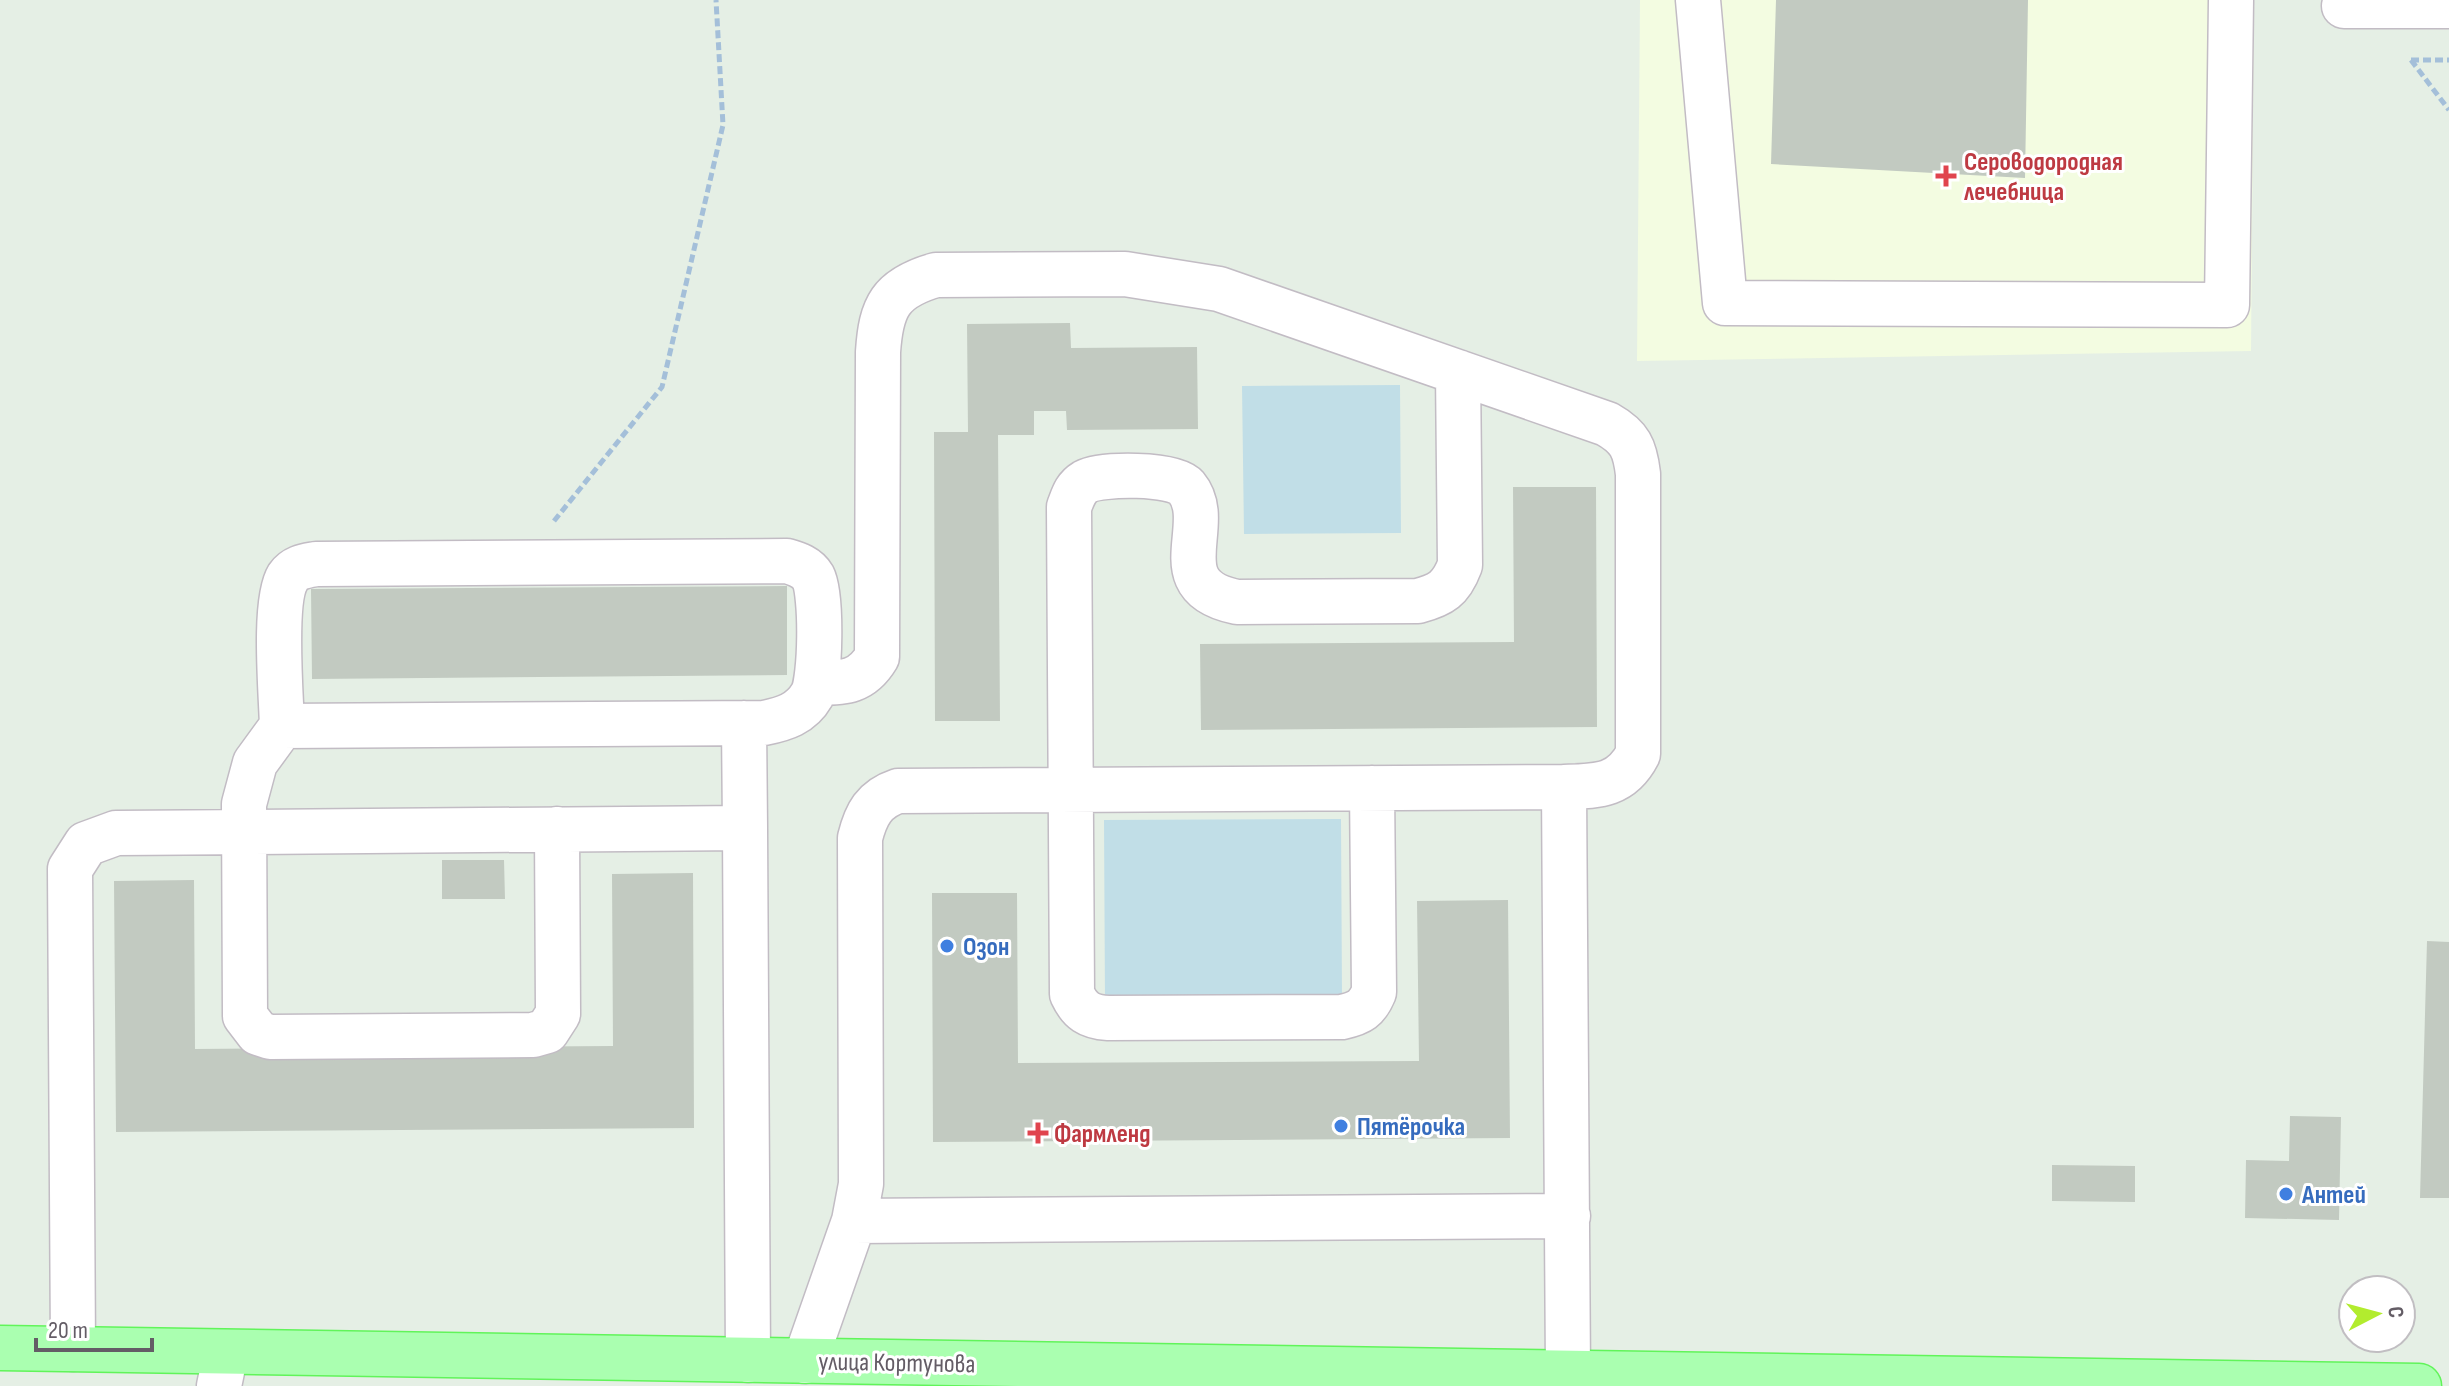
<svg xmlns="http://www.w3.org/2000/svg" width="2449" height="1386" viewBox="0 0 2449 1386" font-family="'Sofia Sans Condensed',sans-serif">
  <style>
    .medical { fill: #f3fce1 }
    .green { fill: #c1dee7 }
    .building { fill: #c2cac1 }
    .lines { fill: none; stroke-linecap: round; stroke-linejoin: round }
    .minor-casing { stroke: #c2bcc4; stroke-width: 47 }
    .major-casing { stroke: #61f45a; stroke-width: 47 }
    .path { stroke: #a4bfd9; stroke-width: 5; stroke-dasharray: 8 4; stroke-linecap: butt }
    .minor { stroke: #fff; stroke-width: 44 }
    .major { stroke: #aaffb0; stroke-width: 44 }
    .health-dot { fill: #e0444e; stroke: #fff; stroke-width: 3 }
    .shop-dot { fill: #3f7fe0; stroke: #fff; stroke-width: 3 }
    .labels { text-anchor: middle; stroke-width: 6; stroke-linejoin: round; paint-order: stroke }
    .health-label { font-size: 26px; font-weight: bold; fill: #be3a42; stroke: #fff; text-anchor: start }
    .shop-label { font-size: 26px; font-weight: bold; fill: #366cbe; stroke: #fff; text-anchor: start }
    .street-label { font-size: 26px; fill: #645d66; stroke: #fff }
  </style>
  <rect width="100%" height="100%" fill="#e5efe5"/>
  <path class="medical" d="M1640 0H2254L2251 351 1637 361Z"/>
  <path class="green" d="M1400 385 1401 533 1244 534 1242 386Z
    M1341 819 1342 1000 1105 1002 1104 820Z"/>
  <path class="building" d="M1776 0H2028L2025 178 1771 164Z
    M1070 323 1071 348 1197 347 1198 429 1067 430 1066 411H1034V435H998L1000 721H935L934 432H968L967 324Z
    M1513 487H1596L1597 727 1201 730 1200 644 1514 642Z
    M787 586V675L312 679 311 589Z
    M442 860H504L505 899H442Z
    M693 873 694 1128 116 1132 114 881 194 880 195 1049 613 1046 612 874Z
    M932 893H1017L1018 1063 1419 1061 1417 901 1508 900 1510 1138 933 1142Z
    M2427 941 2449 942V1198H2420Z
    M2290 1116 2341 1117 2339 1220 2245 1218 2246 1160 2289 1161Z
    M2052 1165 2135 1166V1202L2052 1201Z"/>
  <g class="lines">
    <defs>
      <path id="minor" d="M1698 0 1725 303 2227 305 2231 0
        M2344 6H2449
        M787 561C797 564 807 567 813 577 822 594 821 679 812 695 801 714 784 719 764 723L282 726C281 693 273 601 288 577 295 567 305 566 316 564Z
        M818 683C845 683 862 682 877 657L878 352C881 307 890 288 936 275L1125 274 1219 289 1607 424C1630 437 1635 448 1638 474V754C1621 787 1597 786 1564 787
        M744 723 745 828
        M282 726 255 763 244 804 245 1016 258 1033 270 1037 533 1035 547 1031 558 1014 557 829
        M1372 788 1374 992C1367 1009 1360 1013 1342 1017L1108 1018C1089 1017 1080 1011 1072 994L1069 507C1073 497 1075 488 1085 482 1101 473 1174 473 1186 487 1217 524 1158 586 1237 602L1418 601C1441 595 1451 589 1460 565L1458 372
        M854 1221 1568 1216
        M73 1349 70 869 86 844 116 833 745 828 748 1360
        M805 1361 854 1221 861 1184 860 838C866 814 874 799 898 791L1564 787 1568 1373
        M219 1386 226 1352"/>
      <path id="major" d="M0 1348 2419 1386"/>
    </defs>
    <use href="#minor" class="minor-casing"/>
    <use href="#major" class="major-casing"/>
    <path class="path" d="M2411 60 2449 110
      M2411 60H2449
      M554 521 662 387 723 125 716 0"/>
    <use href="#minor" class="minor"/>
    <use href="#major" class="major"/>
  </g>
  <g class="health-dot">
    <path d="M1942 164h8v8h8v8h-8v8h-8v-8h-8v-8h8z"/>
    <path d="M1034 1121h8v8h8v8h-8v8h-8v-8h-8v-8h8z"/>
  </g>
  <g class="shop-dot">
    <circle cx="947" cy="946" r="8"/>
    <circle cx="1341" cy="1126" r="8"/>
    <circle cx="2286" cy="1194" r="8"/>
  </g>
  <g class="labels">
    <g class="health-label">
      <text x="1964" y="170">Сероводородная<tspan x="1964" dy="30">лечебница</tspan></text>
      <text x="1054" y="1142">Фармленд</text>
    </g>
    <g class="shop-label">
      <text x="963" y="955">Озон</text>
      <text x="1357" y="1135">Пятёрочка</text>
      <text x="2302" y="1203">Антей</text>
    </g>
    <g class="street-label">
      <text transform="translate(897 1362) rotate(1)" y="9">улица Кортунова</text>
    </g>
  </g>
  <g transform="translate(2377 1314) rotate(84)"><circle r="38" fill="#ffffff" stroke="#c1bec2" stroke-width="2"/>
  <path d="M0-6L14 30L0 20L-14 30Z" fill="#b2ec2e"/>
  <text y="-12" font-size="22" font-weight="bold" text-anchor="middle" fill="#645d66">С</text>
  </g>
  <path d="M36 1338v12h116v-12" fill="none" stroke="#645d66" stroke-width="4"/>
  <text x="48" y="1338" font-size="24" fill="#645d66" stroke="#ffffff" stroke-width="6" paint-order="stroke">20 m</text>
</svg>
